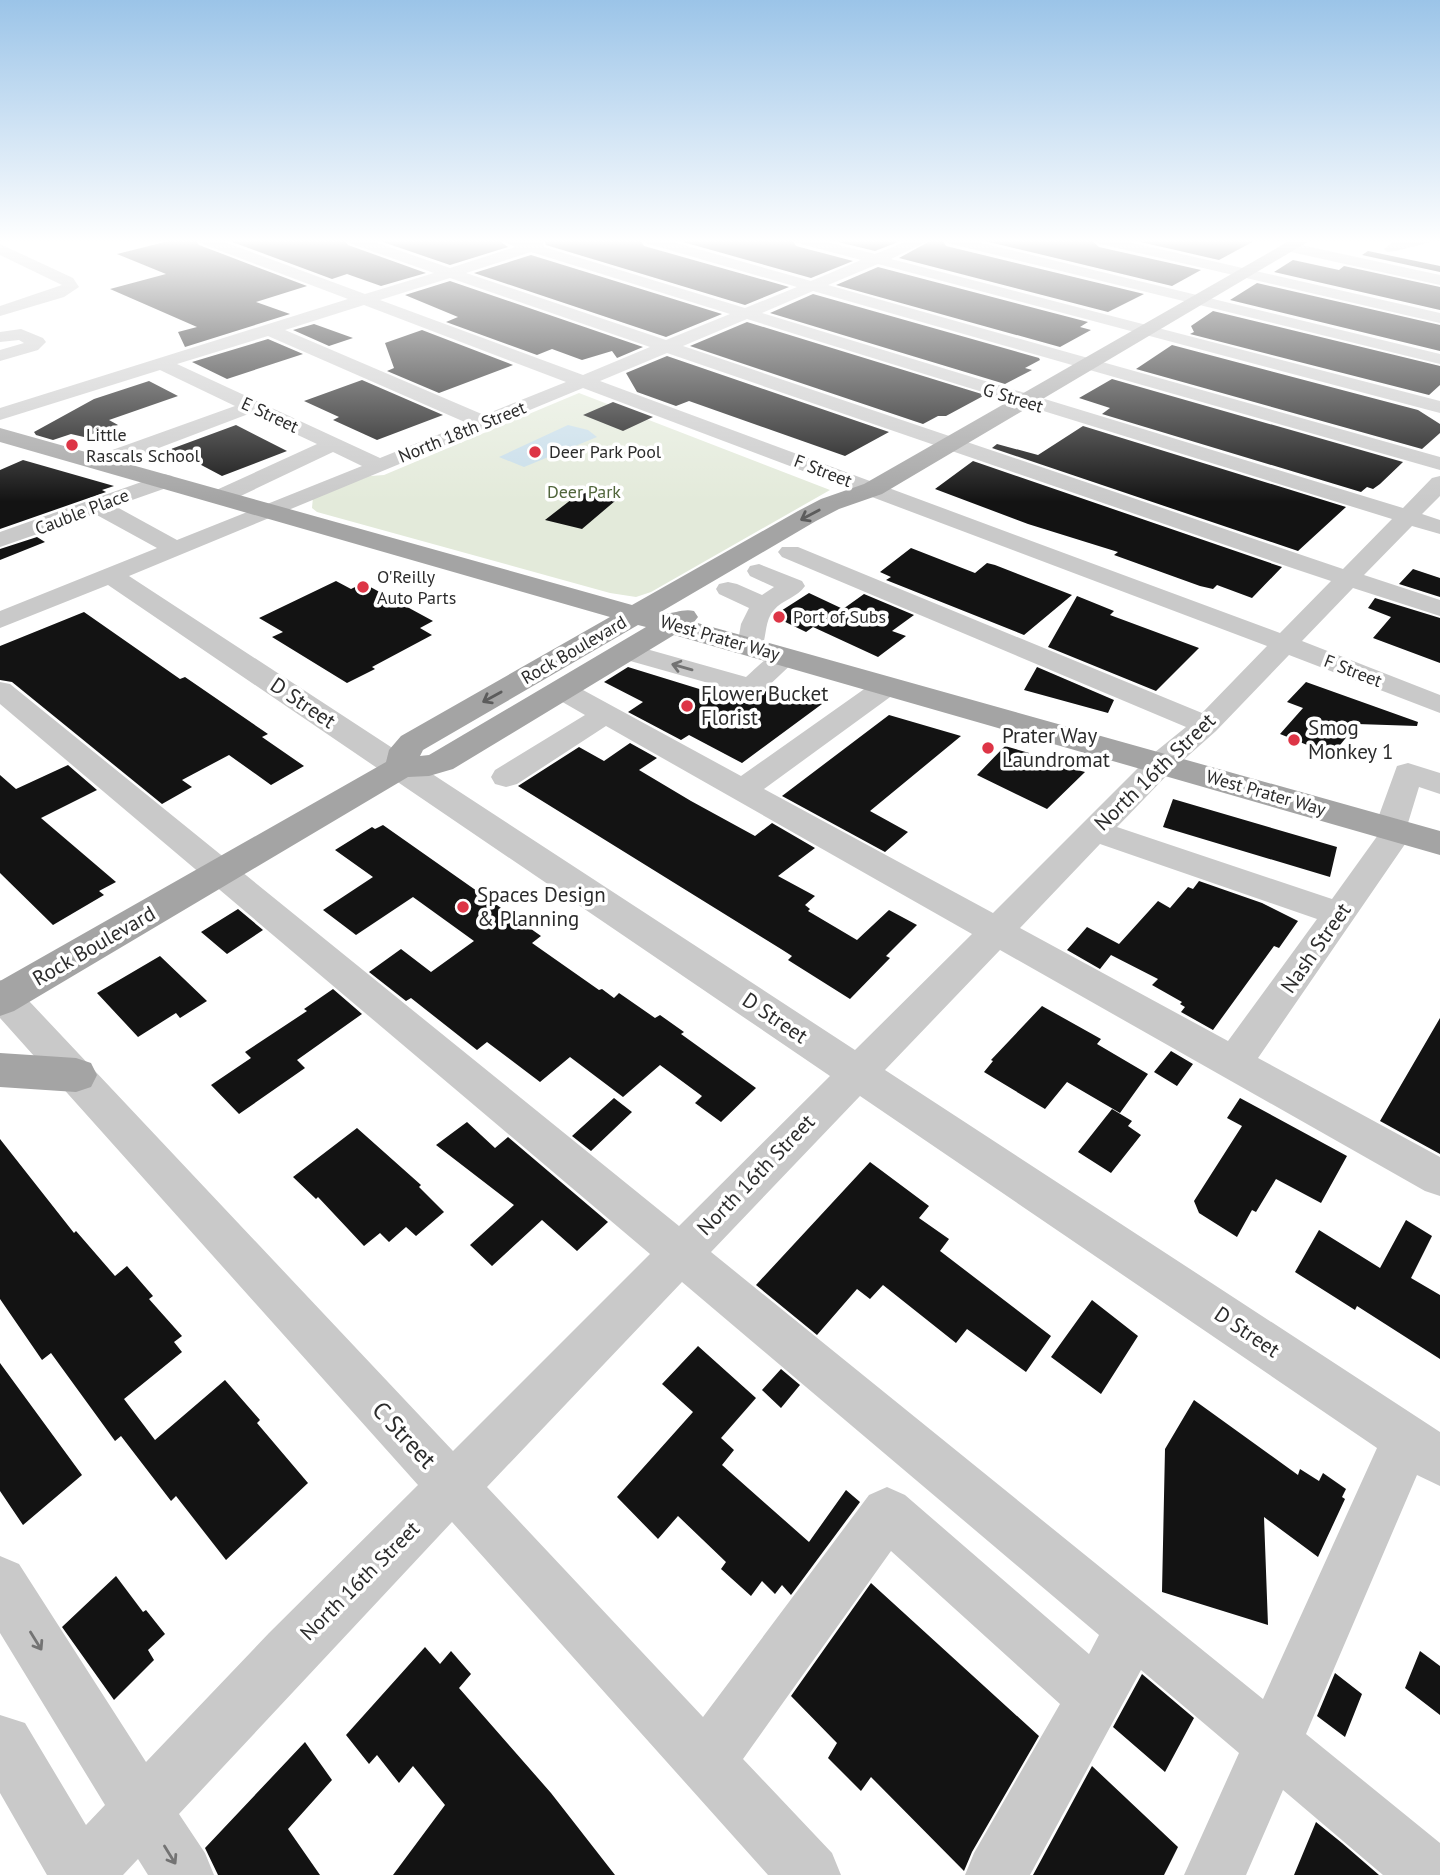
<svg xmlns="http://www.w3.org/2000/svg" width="1440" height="1875" viewBox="0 0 1440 1875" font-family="'PT Sans',sans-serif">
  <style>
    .green { fill: #e3eada }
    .water { fill: #c7dde9 }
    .building { fill: #131313 }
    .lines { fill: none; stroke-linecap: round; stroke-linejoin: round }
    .minor { fill: #c9c9c9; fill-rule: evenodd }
    .major { fill: #a4a4a4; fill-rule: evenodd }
    .oneway { stroke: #5c5c5c }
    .oneway2 { stroke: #737373 }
    .poi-dot { fill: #dd3546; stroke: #fff; stroke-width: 2.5 }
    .labels { text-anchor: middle; stroke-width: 7; stroke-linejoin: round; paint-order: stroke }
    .far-street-label { font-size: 18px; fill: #2c2c2c; stroke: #fff }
    .far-poi-label { font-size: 18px; fill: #2c2c2c; stroke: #fff; text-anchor: start }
    .far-park-label { font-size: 18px; fill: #51663c; stroke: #fff }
    .poi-label { font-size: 21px; fill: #2c2c2c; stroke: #fff; text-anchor: start }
    .street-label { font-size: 21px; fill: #2c2c2c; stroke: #fff }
    .near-street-label { font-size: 24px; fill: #2c2c2c; stroke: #fff }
  </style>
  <rect width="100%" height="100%" fill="#fff"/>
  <path class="green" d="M579 393 830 490 651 592 636 597 610 593 317 512 312 508 313 497 358 477 384 475Z"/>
  <path class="water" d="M568 425 588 430 597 437 524 467 499 457Z"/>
  <path class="building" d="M173 240H195L199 245 307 286 256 302 290 314 185 347 178 332 197 327 110 289 166 274 117 254Z
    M227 240H344L348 245 426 273 381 286 347 274 332 279Z
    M377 240H498L508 247 450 265Z
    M544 240H640L644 246 789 287 745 305 546 245Z
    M676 240H792L796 246 853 261 811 278Z
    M830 240H903L875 251Z
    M932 240H942L946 246 1144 294 1108 312 899 258Z
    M981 240H1091L1099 247 1201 270 1172 286Z
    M1132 240H1256L1219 260Z
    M1368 251 1440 266V272L1362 255Z
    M531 255 722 314 666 337 474 273Z
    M1293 260 1339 270 1344 266 1440 287V310L1274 272Z
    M878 267 1088 322 1080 327 1091 330 1060 347 836 285Z
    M450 281 643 347 617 358 612 351 582 360 552 349 537 355 446 322 458 317 405 295Z
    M1257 283 1440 325V351L1230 300Z
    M813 294 1039 358 1040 360 1025 368 1032 370 1005 384 770 313Z
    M1213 311 1440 366V385L1429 395 1190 334 1194 332 1191 326Z
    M747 322 985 395 946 416H938L923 424 690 346Z
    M314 324 353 338 329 346 293 330Z
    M422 330 513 365 439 393 387 371 394 368 385 343Z
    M268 339 303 354 227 379 192 362Z
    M1172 345 1418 410 1440 424V433L1422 449 1136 369Z
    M667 356 889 432 845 456 689 401 676 406 637 392 626 373Z
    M1112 379 1403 462 1380 484 1373 489 1367 487 1361 492 1102 414 1110 408 1079 398Z
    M362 380 443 415 377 440 333 420 339 417 304 401Z
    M149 381 178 396 109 420 118 425 84 437 71 434 53 440 36 435 34 432 94 399Z
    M613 402 653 417 623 431 583 415Z
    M236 425 287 451 222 476 171 449Z
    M1083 426 1346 507 1298 551 992 448 997 444 1038 455Z
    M23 460 114 486 102 490 106 492 0 529V470Z
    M973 461 1282 567 1252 598 1217 585 1213 589 1200 586 1114 555 1118 552 1028 524 935 489Z
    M581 492 615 501 582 529 545 520Z
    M37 537 45 542 0 560V549Z
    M911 548 975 573 987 563 995 565 1072 595 1024 635 886 580 891 577 880 572Z
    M1413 569 1440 578V597L1399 584Z
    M336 581 351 589 363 583 433 621 420 628 432 635 372 667 375 669 347 683 272 637 283 632 259 618Z
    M809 593 843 609 864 594 914 615 892 631 906 636 878 657 813 627 806 632 773 616Z
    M1077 596 1114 611 1110 615 1199 648 1156 691 1048 647Z
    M1375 598 1440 618V663L1373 638 1391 617 1368 608Z
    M84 612 180 679 185 677 268 734 262 737 304 766 271 785 229 755 182 780 192 787 162 804 12 682 0 680V646Z
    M628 667 748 704 770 688 822 704 742 763 689 735 681 740 628 712 643 702 604 682Z
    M1037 667 1114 700 1108 713 1024 690Z
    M1306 682 1418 722 1417 726 1357 724 1332 755 1280 734 1303 708 1287 702Z
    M889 715 961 736 870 811 908 832 885 852 782 796Z
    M630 743 657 758 639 770 691 801 755 836 772 823 815 848 778 876 815 896 805 905 810 909 808 911 857 940 889 910 917 925 886 956 890 958 850 999 788 960 792 956 781 949 518 786 579 747 604 761Z
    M1005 746 1071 765 1070 768 1085 772 1047 809 977 775Z
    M68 765 97 790 41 818 116 882 99 891 104 895 53 925 0 873V775L16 789Z
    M1173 799 1337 847 1330 877 1163 827Z
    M383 825 541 936 532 943 599 990 602 989 614 998 619 993 655 1018 660 1015 684 1032 681 1034 756 1088 721 1122 695 1103 702 1096 660 1065 623 1097 570 1057 540 1082 487 1042 477 1050 411 998 406 1001 369 972 401 949 431 972 474 941 413 897 356 935 323 910 373 877 335 850 372 827 375 829Z
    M1199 881 1262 903 1298 921 1279 948 1274 946 1213 1030 1181 1012 1185 1007 1180 1004 1182 1002 1152 985 1158 979 1111 955 1100 969 1067 950 1087 927 1119 944 1158 901 1170 908 1188 887 1193 889Z
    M238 909 263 930 227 954 201 932Z
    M160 956 207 1001 180 1018 176 1013 138 1037 97 993Z
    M333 989 362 1014 297 1060 305 1068 239 1114 211 1085 251 1058 245 1052 307 1011 304 1009Z
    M1042 1006 1101 1039 1097 1044 1148 1074 1120 1113 1067 1082 1045 1109 984 1072 993 1061 991 1060Z
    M1440 1018V1154L1380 1121Z
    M1171 1051 1193 1064 1177 1086 1154 1072Z
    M614 1098 632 1112 591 1151 572 1136Z
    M1240 1098 1347 1156 1321 1203 1276 1179 1256 1212 1252 1210 1237 1237 1199 1213 1194 1201 1242 1126 1227 1118Z
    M1112 1109 1132 1121 1128 1126 1141 1135 1111 1173 1078 1152Z
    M467 1122 495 1148 508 1137 608 1222 577 1251 542 1220 492 1266 470 1245 514 1205 436 1145Z
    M357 1128 421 1185 419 1187 444 1212 416 1236 406 1227 389 1242 380 1233 364 1246 318 1197 316 1199 293 1177Z
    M0 1139 74 1233 76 1231 115 1276 127 1266 153 1296 149 1299 182 1336 174 1342 182 1352 124 1399 155 1440 225 1380 260 1420 257 1423 308 1483 226 1560 176 1496 171 1501 121 1436 115 1441 51 1353 42 1360 0 1299Z
    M870 1162 929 1206 919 1218 949 1239 940 1251 1051 1336 1026 1372 967 1329 956 1343 883 1285 870 1299 857 1289 817 1335 756 1285Z
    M1406 1220 1432 1236 1411 1278 1440 1295V1359L1357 1306 1355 1310 1295 1272 1319 1230 1380 1268Z
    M1092 1300 1138 1336 1101 1394 1051 1357Z
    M698 1346 756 1398 721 1438 734 1450 722 1465 809 1542 846 1490 860 1502 791 1595 782 1585 775 1594 762 1581 751 1596 721 1569 726 1562 678 1516 658 1539 617 1497 693 1412 662 1384Z
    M0 1363 82 1475 23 1525 0 1491Z
    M781 1369 800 1385 781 1408 762 1390Z
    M1194 1400 1298 1475 1300 1469 1319 1481 1323 1473 1346 1489 1342 1497 1345 1499 1318 1557 1264 1517 1268 1625 1162 1592 1165 1449Z
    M116 1576 143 1612 146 1610 165 1634 148 1650 154 1660 114 1700 62 1627Z
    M871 1583 1039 1736 972 1852 964 1871 871 1777 861 1791 828 1758 837 1743 791 1696Z
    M425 1647 440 1664 451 1651 471 1674 459 1688 551 1793 615 1875H393L445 1805 413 1766 399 1783 377 1755 369 1764 346 1735Z
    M1420 1651 1440 1666V1715L1405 1688Z
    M1335 1673 1362 1694 1345 1737 1317 1716Z
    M1142 1674 1194 1718 1165 1772 1113 1727Z
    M305 1742 332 1780 288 1829 320 1875H218L205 1848Z
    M1092 1766 1178 1847 1164 1875H1033Z
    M1316 1822 1342 1843 1379 1875H1294Z"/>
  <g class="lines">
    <path class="minor" d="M198 240H219L365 294 434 273 349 243 347 240H369L450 268 515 247 500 240H538L543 242 544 247 745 308 797 287 645 243 643 240H666L811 281 861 260 797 243 795 240H819L875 254 910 240H930L891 259 1440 401V413L878 264 828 285 1440 457V470L813 291 762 313 1403 508 1432 478 1440 476V496L1422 514 1440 520V534L1412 526 1364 575 1440 600V616L1353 588 1302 641 1440 695V713L1289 655 1216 731 1171 771 1117 827 1332 899 1378 835 1374 829 1397 766 1408 763 1440 773V794L1419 787 1408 823 1414 831 1258 1058 1440 1157V1196L1425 1191 1000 950 885 1070 1440 1432V1486L1417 1475 1306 1734 1440 1843V1875H1383L1283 1790 1246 1875H1184L1239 1753 1141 1670 1030 1875H965L974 1853 1060 1704 891 1551 743 1759 832 1853 841 1875H768L452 1522 179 1814 205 1853 214 1875H148L138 1859 123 1875H47L0 1793V1715L25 1723 86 1825 105 1805 0 1633V1556L19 1564 146 1762 269 1633 418 1485 0 1018V980L13 984 453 1451 650 1254 0 704V682L10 684 679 1226 830 1076 108 585 0 628V611L157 548 95 514 0 547V532L164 474 172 476 175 481 172 486 115 506 177 540 362 466 333 452 228 502H212L209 497 212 492 317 444 251 413 106 468H90L87 463 90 458 235 406 160 370 0 420V408L348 299 200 243ZM531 252 730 314 666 340 466 273ZM450 278 650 347 583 375 380 300ZM364 305 566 382 484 415 285 330ZM747 319 1392 519 1343 569 683 346ZM268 336 467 423 380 458 177 364ZM667 353 1295 569 1331 581 1280 633 600 381ZM583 388 1267 646 1202 713 798 547H782L778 552 782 557 1186 727 1149 757 993 913 764 789 897 692 901 686 897 680 887 678 877 680 741 776 572 684 562 682 552 684 548 690 552 696 585 715 495 770 491 777 495 784 506 787 517 784 606 726 972 934 855 1050 129 576ZM1100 844 1317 919 1228 1041 1020 928ZM860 1096 1377 1448 1263 1699 711 1252ZM682 1282 1099 1635 1089 1654 905 1495 887 1487 869 1495 703 1717 487 1487Z
      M945 240H970L1440 354V364L947 243Z
      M1093 240H1120L1440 313V323L1100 244Z
      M1395 240H1435C1433 242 1390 253 1387 252L1384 249Z
      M1287 242 1440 275V285L1282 250 1279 247 1282 244Z
      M0 244 73 278 79 287 64 297 0 316V306L62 285 0 255Z
      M21 329 43 338 46 342 38 350 0 361V350L24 343 19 340 0 342V332Z
      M759 564 802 581 805 586C798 597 782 600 774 610 763 622 768 640 759 653L750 655 741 653 737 647 741 624 749 608 719 594 716 589 719 584 728 582 737 584 762 595 774 587 750 576 747 571 750 566Z
      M625 643 746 677C761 664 775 646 796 651L799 657 761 693 751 695 616 657 612 651 616 645Z"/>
    <path class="major" d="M1291 240H1311L882 494 839 509 816 521 659 613C671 616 681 608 694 611L698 617 694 622 1440 831V855L674 635 453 769 429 776 408 777 14 1011 0 1016V981L386 762 389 750 401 736 610 617 0 442V428L632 605 798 511 821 499 864 484ZM638 625 646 627 429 755 420 756 423 750Z
      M0 1053 76 1058 91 1063 97 1075 91 1087 76 1092 0 1087Z"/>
  </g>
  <defs><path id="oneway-shaft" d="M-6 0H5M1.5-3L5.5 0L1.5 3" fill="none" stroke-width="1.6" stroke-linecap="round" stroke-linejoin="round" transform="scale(1.75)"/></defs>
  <g class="oneway">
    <use href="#oneway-shaft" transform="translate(810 515) rotate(152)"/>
    <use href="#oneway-shaft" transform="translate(492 697) rotate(151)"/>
  </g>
  <g class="oneway2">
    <use href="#oneway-shaft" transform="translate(682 667) rotate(-164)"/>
    <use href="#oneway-shaft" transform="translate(36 1641) rotate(58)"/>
    <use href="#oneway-shaft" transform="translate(170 1855) rotate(58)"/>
  </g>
  <linearGradient id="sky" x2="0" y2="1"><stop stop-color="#9bc4e8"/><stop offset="0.48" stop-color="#fff"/><stop offset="1" stop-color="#fff" stop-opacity="0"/></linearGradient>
  <rect width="1440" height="502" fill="url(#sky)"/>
  <g class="poi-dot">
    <circle cx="72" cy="445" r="7"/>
    <circle cx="535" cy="452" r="7"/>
    <circle cx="363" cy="587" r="7"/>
    <circle cx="779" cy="617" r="7"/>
    <circle cx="687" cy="706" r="7"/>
    <circle cx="1294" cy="740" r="7"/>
    <circle cx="988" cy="748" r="7"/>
    <circle cx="463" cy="907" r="7"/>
  </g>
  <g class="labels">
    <g class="far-street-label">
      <text transform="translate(1013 398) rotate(17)" y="6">G Street</text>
      <text transform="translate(270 415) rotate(25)" y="6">E Street</text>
      <text transform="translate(462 432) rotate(-22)" y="6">North 18th Street</text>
      <text transform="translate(823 471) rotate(21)" y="6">F Street</text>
      <text transform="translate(82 512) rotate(-21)" y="6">Cauble Place</text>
      <text transform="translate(720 638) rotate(16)" y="6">West Prater Way</text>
      <text transform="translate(574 650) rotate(-30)" y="6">Rock Boulevard</text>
      <text transform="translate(1353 671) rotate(21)" y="6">F Street</text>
      <text transform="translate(1266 793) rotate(16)" y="6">West Prater Way</text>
    </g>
    <g class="far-poi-label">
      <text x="86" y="441">Little<tspan x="86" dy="21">Rascals School</tspan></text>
      <text x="549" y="458">Deer Park Pool</text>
      <text x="377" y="583">O'Reilly<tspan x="377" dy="21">Auto Parts</tspan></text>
      <text x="793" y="623">Port of Subs</text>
    </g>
    <g class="far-park-label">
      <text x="584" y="498">Deer Park</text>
    </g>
    <g class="poi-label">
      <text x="701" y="701">Flower Bucket<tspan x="701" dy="24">Florist</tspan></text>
      <text x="1308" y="735">Smog<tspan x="1308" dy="24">Monkey 1</tspan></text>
      <text x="1002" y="743">Prater Way<tspan x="1002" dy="24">Laundromat</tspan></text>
      <text x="477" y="902">Spaces Design<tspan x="477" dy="24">&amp; Planning</tspan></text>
    </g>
    <g class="street-label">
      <text transform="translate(303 703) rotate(34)" y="7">D Street</text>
      <text transform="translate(1155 772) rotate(-44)" y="7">North 16th Street</text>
      <text transform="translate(94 946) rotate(-30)" y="7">Rock Boulevard</text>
      <text transform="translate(1316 948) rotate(-55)" y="7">Nash Street</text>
      <text transform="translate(775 1018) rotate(34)" y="7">D Street</text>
      <text transform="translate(756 1175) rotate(-46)" y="7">North 16th Street</text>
      <text transform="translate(1247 1332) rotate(34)" y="7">D Street</text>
      <text transform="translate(360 1581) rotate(-45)" y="7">North 16th Street</text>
    </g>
    <g class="near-street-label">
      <text transform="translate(404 1435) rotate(47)" y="8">C Street</text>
    </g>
  </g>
</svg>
